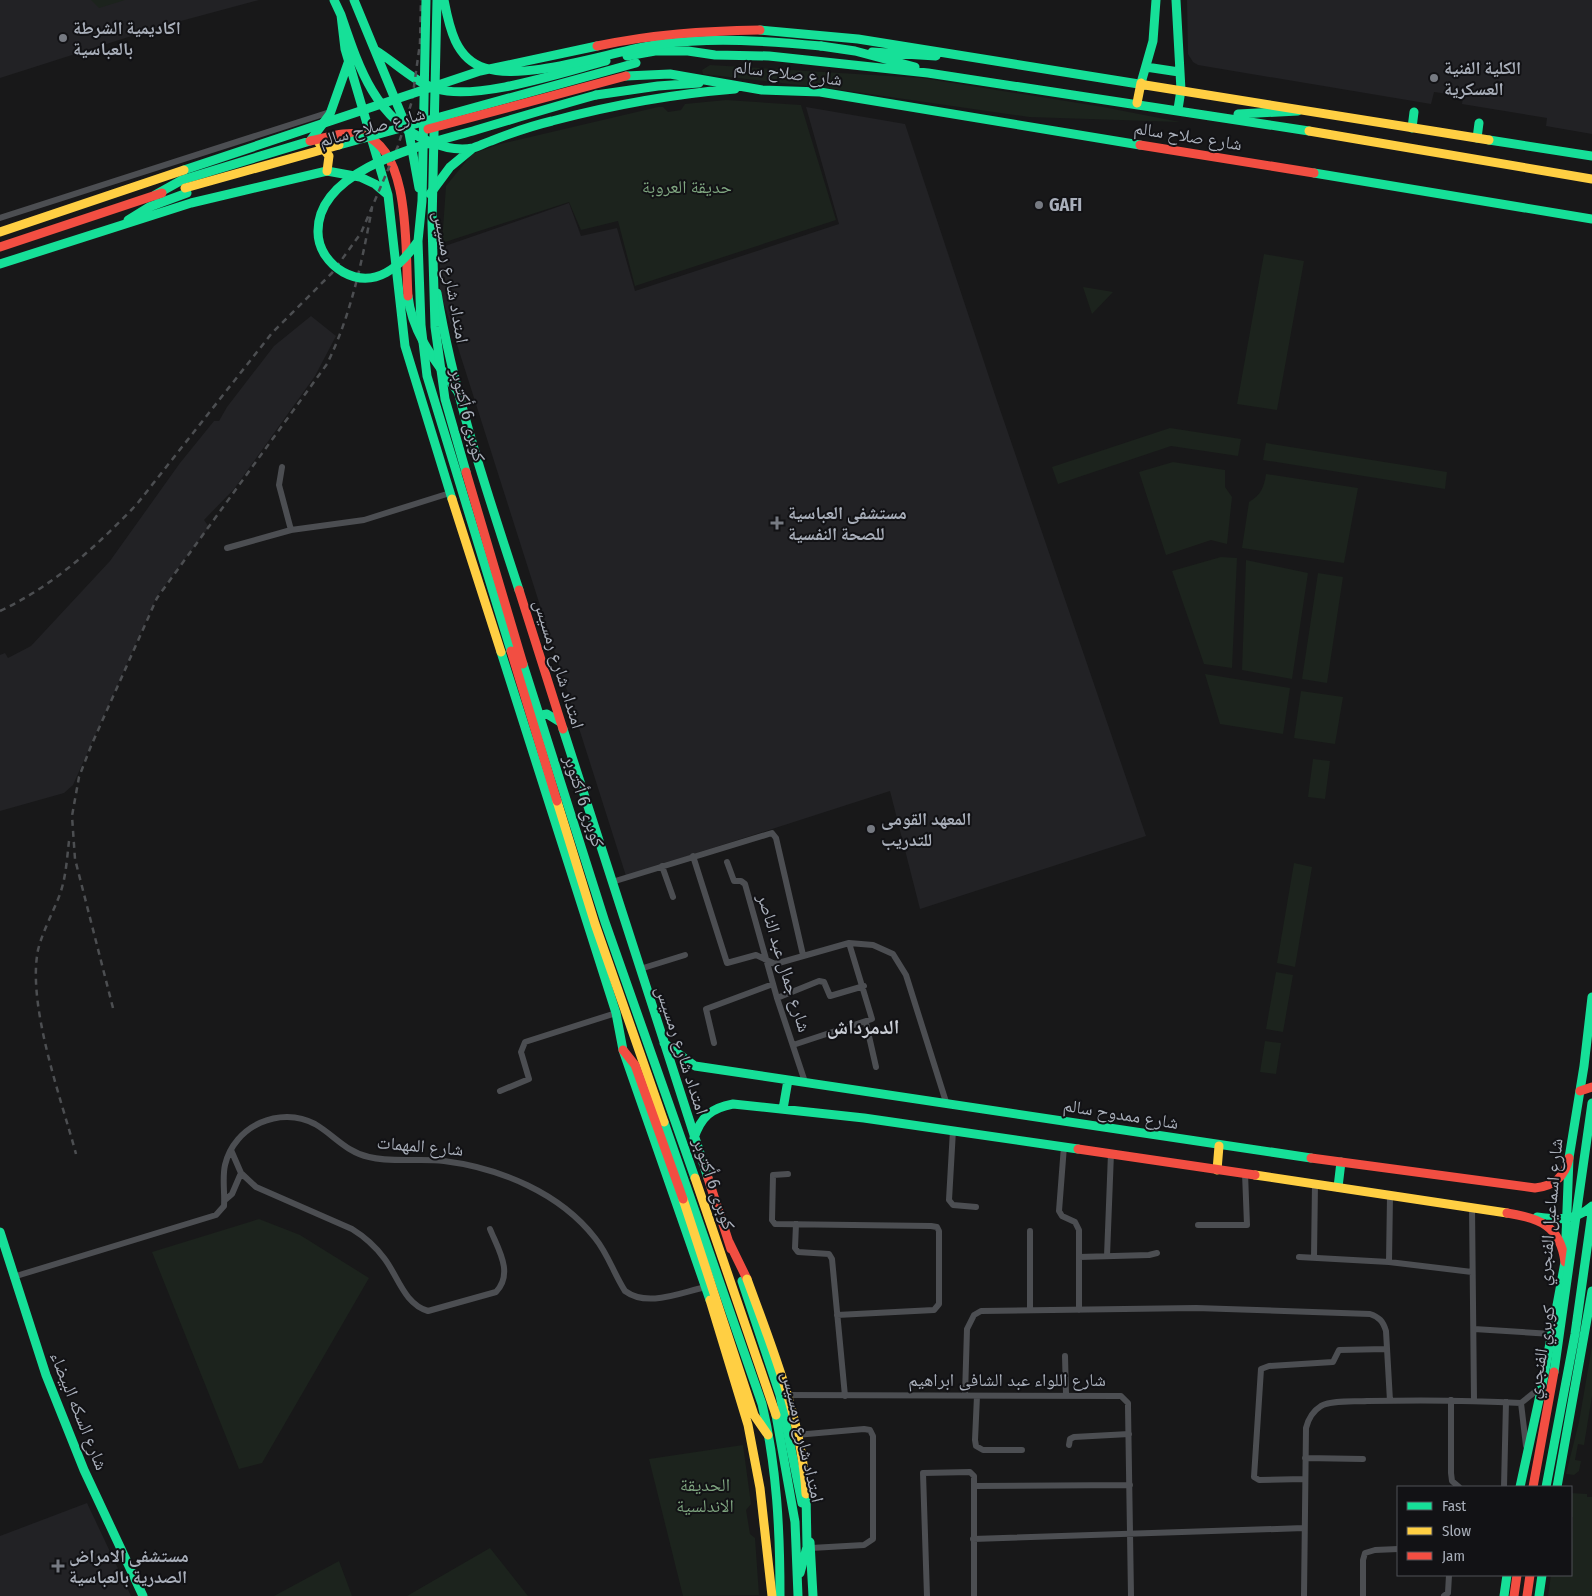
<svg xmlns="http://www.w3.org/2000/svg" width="1592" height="1596" viewBox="0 0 1592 1596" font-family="'Fira Sans Condensed','Noto Naskh Arabic',sans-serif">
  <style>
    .built { fill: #222225 }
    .green { fill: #1c231d }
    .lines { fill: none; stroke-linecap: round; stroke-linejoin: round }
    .street { stroke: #4c4e52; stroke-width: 6 }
    .fast { stroke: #16e098; stroke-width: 9 }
    .slow { stroke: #ffcf43; stroke-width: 9 }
    .jam { stroke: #f24e42; stroke-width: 9 }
    .rail { stroke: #4c4e51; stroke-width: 2.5; stroke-dasharray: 6 5; stroke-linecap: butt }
    .fast-bridge { stroke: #16e098; stroke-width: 9 }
    .slow-bridge { stroke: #ffcf43; stroke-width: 9 }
    .jam-bridge { stroke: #f24e42; stroke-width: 9 }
    .poi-dot { fill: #767a82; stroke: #121215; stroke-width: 2 }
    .labels { text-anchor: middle; stroke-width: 4; stroke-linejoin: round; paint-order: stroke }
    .poi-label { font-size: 18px; font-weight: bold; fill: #a9afba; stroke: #121215; text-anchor: start }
    .street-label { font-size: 18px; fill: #a9afba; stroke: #121215 }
    .park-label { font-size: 18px; fill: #7fa680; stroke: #121215 }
    .quarter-label { font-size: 20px; font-weight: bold; fill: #caced6; stroke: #121215 }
  </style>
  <rect width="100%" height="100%" fill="#181819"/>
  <path class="built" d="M0 0H259L166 25 0 78Z
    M1187 0H1592V134L1546 126 1547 118 1462 104 1463 96 1434 92 1431 104 1198 65 1193 62 1188 54Z
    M806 107 905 124 994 392 1146 836 920 909 890 791 626 876 440 291V255L443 254 445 246 569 203 581 236 617 228 635 291 839 224Z
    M311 316 336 336 315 376 234 489 204 520 209 527 157 596 73 785 64 793 0 811V655L5 653 8 658 31 646 110 561 180 463 214 421H219L227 407 274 346Z
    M87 1503 131 1596H0V1536Z"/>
  <path class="green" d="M91 0H125L99 8Z
    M710 65 922 78 1103 107 1180 122 1029 117 842 90 703 74 702 70Z
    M726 100 801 105 836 220 635 286 618 221 581 230 569 202 442 243 446 186 472 154 500 144 658 107H663L668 112 681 110 685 104Z
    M1264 254 1304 261 1277 410 1237 404Z
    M1083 287 1113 292 1092 314Z
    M1170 428 1241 439 1238 456 1171 446 1058 484 1052 467Z
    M1266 443 1447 472 1445 489 1263 460Z
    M1173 462 1225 470V487L1232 497 1227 544 1211 540 1166 555 1139 472Z
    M1266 474 1358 488 1344 563 1242 548 1249 502C1261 495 1264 487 1266 474Z
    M1221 557 1237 558 1232 668 1204 664 1172 571Z
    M1246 560 1308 573 1292 679 1242 670Z
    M1318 573 1343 577 1327 683 1302 679Z
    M1205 674 1290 688 1283 734 1220 724Z
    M1301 691 1343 697 1335 744 1294 738Z
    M1313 759 1330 761 1325 799 1308 797Z
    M1294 863 1312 867 1295 967 1277 963Z
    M1276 972 1293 975 1283 1032 1266 1029Z
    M1265 1041 1281 1043 1276 1074 1260 1072Z
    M259 1219 300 1235 369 1278 262 1463 239 1469 152 1252Z
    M1592 1346V1396L1584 1445 1578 1444 1575 1460 1581 1461 1579 1471 1574 1475 1566 1474 1579 1422Z
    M743 1445 751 1504 746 1510 750 1534 755 1538 759 1595 683 1596 649 1459Z
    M1571 1493 1587 1494V1497H1592V1596H1548L1551 1575H1571L1573 1517H1571Z
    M490 1548 528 1596H407Z
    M339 1561 352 1596H274Z"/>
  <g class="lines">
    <path class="street" d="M0 218 330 112
      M282 467 279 485 291 530 364 520 450 493
      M227 548 291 530
      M693 856 727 963 756 955 775 964 849 943 873 945 893 954 906 975 946 1102
      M727 862 734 881H741L745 884 777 998 805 1082
      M662 866 673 897
      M612 882 772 833 776 838 803 955
      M640 969 685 955
      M777 998 819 981 824 982 830 996 864 986
      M866 1023 876 1067
      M714 1043 706 1009 773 984
      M793 1045 872 1019 849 943
      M500 1091 529 1079 521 1052 525 1042 616 1013
      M953 1130 949 1200 953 1205 976 1207
      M1064 1146 1059 1211 1062 1216 1075 1222 1079 1230V1310
      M231 1150 241 1173 256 1187 352 1229C365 1237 375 1246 384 1258 398 1276 404 1304 428 1311L496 1292C514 1273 498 1249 490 1229
      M788 1174 773 1175 772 1220 775 1224 931 1226 937 1227 939 1231V1304L934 1310 837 1315
      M225 1200 232 1194 241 1173
      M1472 1207 1474 1400
      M796 1224 795 1248 798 1252 829 1254 832 1259 845 1396
      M1198 1225H1247L1245 1173
      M1030 1231V1310
      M1107 1256 1111 1153
      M1079 1257 1149 1255 1157 1253
      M1299 1257 1389 1262 1472 1272
      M1314 1258 1315 1183
      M1389 1262 1390 1196
      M13 1277 216 1215 224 1206C225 1193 222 1178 225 1165 234 1126 280 1105 315 1124 334 1135 346 1152 369 1157 393 1163 419 1158 444 1161 500 1168 560 1193 595 1238 608 1254 614 1274 625 1291 648 1308 681 1292 706 1287
      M1474 1329 1552 1334
      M1065 1356 1066 1394
      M785 1395 1121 1396 1128 1403V1407L1131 1596
      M965 1395 967 1329 974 1315 981 1311 1196 1308 1370 1314C1379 1317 1383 1321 1386 1331L1390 1401
      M977 1396 975 1440 976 1446 983 1450H1022
      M1451 1400V1473L1452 1481 1459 1487
      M1521 1403 1526 1446
      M796 1435 864 1429 870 1430 873 1436V1539L864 1545 811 1548
      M1069 1445 1070 1439 1074 1437 1129 1434
      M1305 1458 1363 1459
      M1304 1479 1259 1480 1254 1477 1261 1369 1269 1366 1333 1362 1339 1350 1386 1349
      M974 1486 1130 1485
      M1504 1487 1506 1402
      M973 1539 1304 1528
      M927 1596 923 1473 970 1472 974 1476V1596
      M1304 1596 1306 1428C1308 1420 1313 1411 1321 1406 1333 1400 1353 1402 1367 1401 1418 1400 1469 1400 1521 1403L1541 1387
      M1363 1596V1560L1365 1553 1375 1550 1398 1549
      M1444 1596 1448 1593 1449 1575"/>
    <path class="fast" d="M334 0 341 15 345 49 388 195 405 346 452 499
      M354 0 409 133 419 188
      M1176 0 1181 90
      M341 15C358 65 375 119 428 141 442 147 458 151 473 148 479 146 485 143 491 141 511 133 531 126 552 121 612 105 673 94 735 89
      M760 30 858 39 1145 85
      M821 46 855 51 915 67
      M375 50C395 62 414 82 437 89 477 101 564 72 606 61
      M872 52 936 56
      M627 56 655 51H688L715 55 769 56 928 73 1309 131
      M1146 67 1179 72
      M626 76 670 74 762 90 820 92 1140 145
      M1141 83 1153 41 1156 0
      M596 95 658 86 699 83
      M1178 109 1181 90
      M1238 114 1298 111
      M1412 128 1414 112
      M1477 138 1479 123
      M1489 140 1592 156
      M1314 173 1592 219
      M430 194 450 167 473 148
      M155 195 182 180 310 141 330 114 348 63
      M128 220 149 207 187 193
      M0 264 191 203 327 171 360 177 375 184 388 195
      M437 293C454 395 487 492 519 590
      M408 296C412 334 436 362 458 392
      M501 652 616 1013 623 1050 710 1300
      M532 717 547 714 560 722
      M563 729 708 1178
      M664 1043 695 1066 1311 1158
      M783 1109 788 1080
      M664 1122 762 1404C777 1467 780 1531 780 1596
      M694 1138C701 1117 711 1108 733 1104L864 1118 1078 1149
      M1338 1187 1341 1162
      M1537 1217C1558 1220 1575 1221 1592 1206
      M0 1232 46 1375 84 1470 143 1596
      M742 1281 780 1395 802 1503
      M1520 1487 1542 1386 1565 1262 1569 1158 1584 1066 1592 997
      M1546 1487 1575 1334 1592 1213
      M1557 1487 1592 1291
      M810 1542 813 1596
      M1504 1596 1507 1575
      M1539 1596 1542 1575"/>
    <path class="slow" d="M1145 85 1489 140
      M1137 103 1141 83
      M1309 131 1592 179
      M319 143 329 156 327 171
      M452 499 501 652
      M557 801 595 924 664 1122
      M1217 1170 1219 1146
      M1255 1175 1507 1213
      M683 1199 754 1415 768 1435
      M710 1300 748 1425 760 1488 772 1596"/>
    <path class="jam" d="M310 141C326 138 347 130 363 135 412 150 405 255 408 296
      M1140 145 1314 173
      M0 247 162 193
      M519 590 563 729
      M623 1050 635 1065 683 1199
      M1580 1091 1592 1087
      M1078 1149 1255 1175
      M1311 1158 1535 1188C1554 1186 1565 1177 1569 1158
      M708 1178 731 1249
      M1507 1213C1539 1218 1560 1225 1565 1262
      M729 1242 747 1279
      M1514 1596 1517 1575
      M1527 1596 1530 1575"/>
    <path class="rail" d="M0 611C53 586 97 546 137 504L272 333 332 273 361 233 398 146 412 101 420 43 421 0
      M69 841C67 858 66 877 60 894 53 913 43 930 38 950 27 1006 61 1098 76 1154
      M113 1008 75 859 72 816 79 777 91 746 157 598 327 364C351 315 362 262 372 208"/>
    <path class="fast-bridge" d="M426 0 422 201 418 241 421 325 427 376 511 651
      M437 0 432 223 435 327 445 399 466 472
      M444 0C449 26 455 59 485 68 528 82 614 50 661 44 714 37 768 41 821 46
      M339 145 636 63
      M184 170 480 71 597 46
      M418 241C401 266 375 290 343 272 329 264 318 249 318 232 317 167 429 144 476 130 516 118 556 106 596 95
      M523 664 605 922 695 1178
      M1554 1372 1592 1103
      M776 1415 795 1522 798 1596
      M800 1573 807 1547 806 1494"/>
    <path class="slow-bridge" d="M185 188 339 145
      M0 232 184 170
      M695 1178 776 1415
      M747 1279C772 1348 802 1420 806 1494"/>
    <path class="jam-bridge" d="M597 46C653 34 703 31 760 30
      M428 129 626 76
      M466 472 523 664
      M511 651 557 801
      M1533 1487 1554 1372"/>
  </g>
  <g class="poi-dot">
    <circle cx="63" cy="38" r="5"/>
    <circle cx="1434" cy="78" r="5"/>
    <circle cx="1039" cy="205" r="5"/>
    <path d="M774.5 515.5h5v5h5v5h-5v5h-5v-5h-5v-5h5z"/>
    <circle cx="871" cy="829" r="5"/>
    <path d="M55.5 1558.5h5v5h5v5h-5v5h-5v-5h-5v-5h5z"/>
  </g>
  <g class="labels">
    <g class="poi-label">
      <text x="73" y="34">اكاديمية الشرطة<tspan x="73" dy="21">بالعباسية</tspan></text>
      <text x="1444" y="74">الكلية الفنية<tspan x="1444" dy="21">العسكرية</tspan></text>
      <text x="1049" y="211">GAFI</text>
      <text x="788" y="519">مستشفى العباسية<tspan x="788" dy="21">للصحة النفسية</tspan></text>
      <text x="881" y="825">المعهد القومى<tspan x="881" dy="21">للتدريب</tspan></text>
      <text x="69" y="1562">مستشفى الامراض<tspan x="69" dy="21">الصدرية بالعباسية</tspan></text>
    </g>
    <g class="street-label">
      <text transform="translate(788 73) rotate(7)" y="6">شارع صلاح سالم</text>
      <text transform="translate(372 127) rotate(-15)" y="6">شارع صلاح سالم</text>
      <text transform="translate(1188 136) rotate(9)" y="6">شارع صلاح سالم</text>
      <text transform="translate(451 277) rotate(80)" y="6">امتداد شارع رمسيس</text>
      <text transform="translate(468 415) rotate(76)" y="6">كوبرى 6 أكتوبر</text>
      <text transform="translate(559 664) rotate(73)" y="6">امتداد شارع رمسيس</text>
      <text transform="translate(584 801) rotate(72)" y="6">كوبرى 6 أكتوبر</text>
      <text transform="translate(784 963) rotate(73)" y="6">شارع جمال عبد الناصر</text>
      <text transform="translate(682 1050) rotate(72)" y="6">امتداد شارع رمسيس</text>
      <text transform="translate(1121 1114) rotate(9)" y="6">شارع ممدوح سالم</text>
      <text transform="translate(420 1146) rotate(5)" y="6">شارع المهمات</text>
      <text transform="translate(714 1184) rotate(71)" y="6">كوبرى 6 أكتوبر</text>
      <text transform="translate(1550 1212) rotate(-85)" y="6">شارع اسماعيل الفنجري</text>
      <text transform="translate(1541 1352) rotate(-80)" y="6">كوبري الفنجري</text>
      <text x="1007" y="1386">شارع اللواء عبد الشافى ابراهيم</text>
      <text transform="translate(79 1411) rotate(68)" y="6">شارع السكه البيضاء</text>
      <text transform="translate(803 1437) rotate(77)" y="6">امتداد شارع رمسيس</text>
    </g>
    <g class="park-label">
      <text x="687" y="193">حديقة العروبة</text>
      <text x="705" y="1491">الحديقة<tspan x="705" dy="21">الاندلسية</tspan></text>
    </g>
    <g class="quarter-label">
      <text x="863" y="1034">الدمرداش</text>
    </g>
  </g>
  <rect x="1397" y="1486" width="175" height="90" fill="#121215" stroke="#4e5157"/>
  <rect x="1407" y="1502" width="25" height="8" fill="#16e098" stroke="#4e5157"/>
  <text x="1442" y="1511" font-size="15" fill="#a9afba">Fast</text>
  <rect x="1407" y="1527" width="25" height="8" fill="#ffcf43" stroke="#4e5157"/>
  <text x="1442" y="1536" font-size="15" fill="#a9afba">Slow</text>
  <rect x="1407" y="1552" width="25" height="8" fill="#f24e42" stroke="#4e5157"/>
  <text x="1442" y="1561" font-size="15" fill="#a9afba">Jam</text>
</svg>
